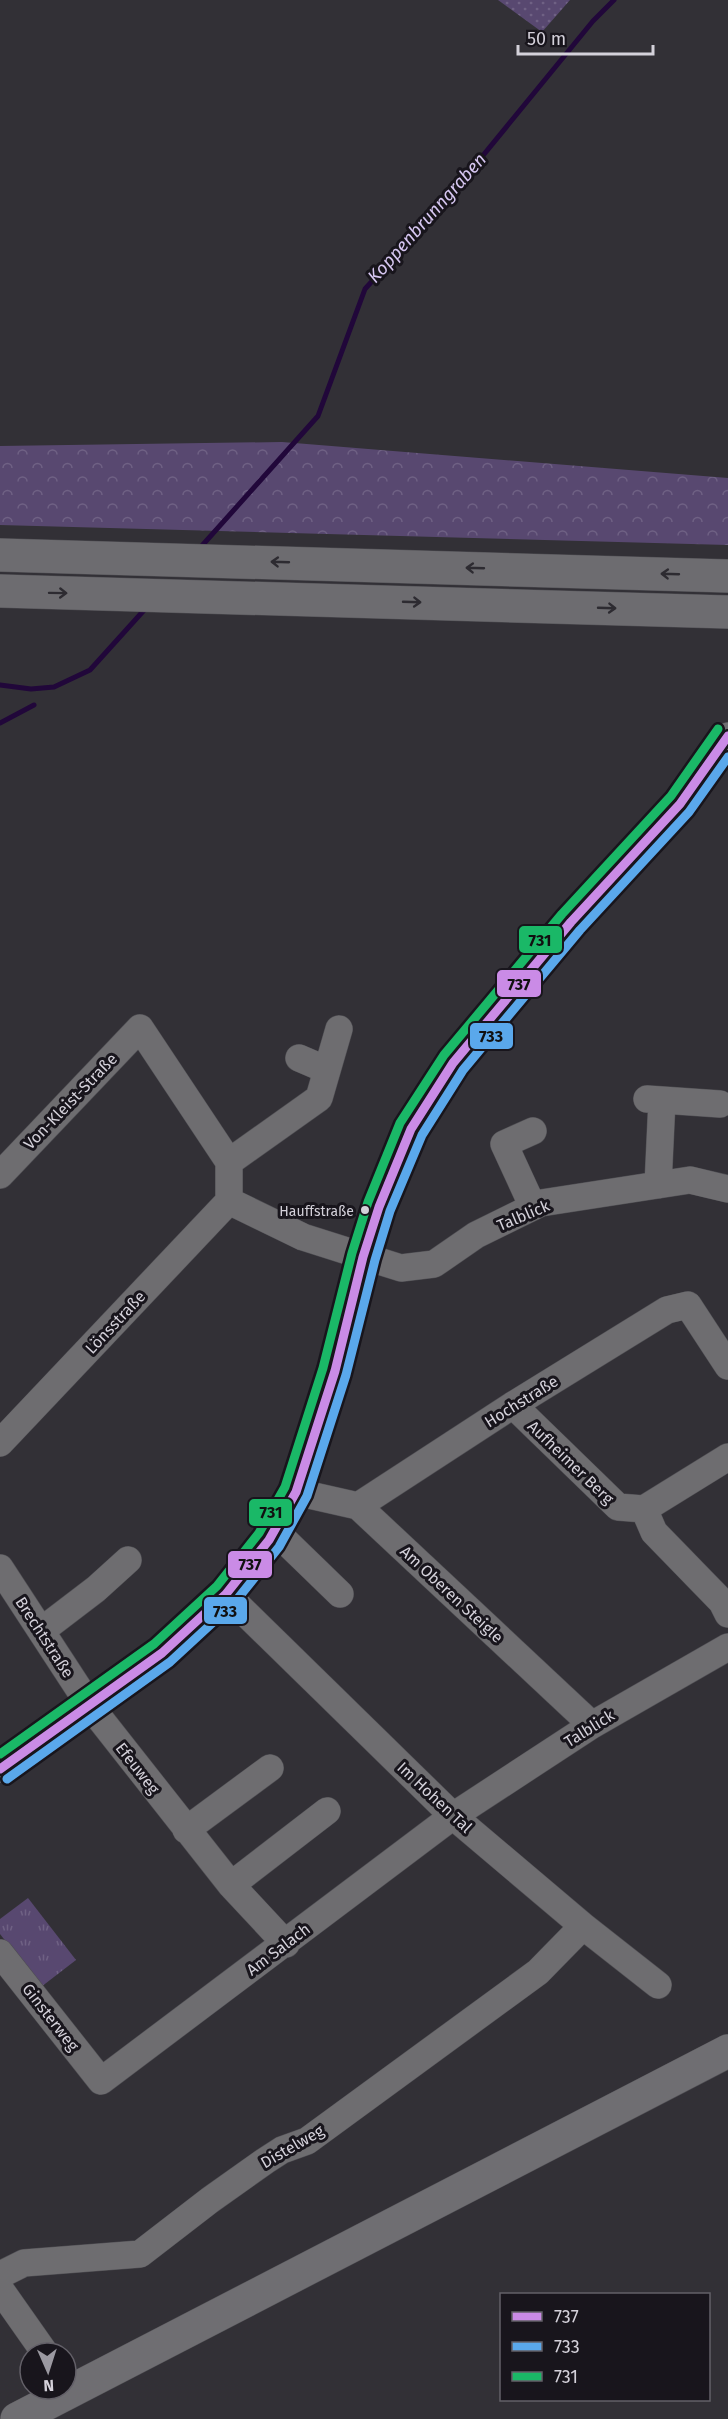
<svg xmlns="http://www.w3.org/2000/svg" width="728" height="2419" viewBox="0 0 728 2419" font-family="'Fira Sans',sans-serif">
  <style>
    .grass { fill: url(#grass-dots) }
    .forest { fill: url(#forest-crowns) }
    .park { fill: url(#park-tufts) }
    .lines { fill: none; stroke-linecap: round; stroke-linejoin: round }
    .stream { stroke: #21073a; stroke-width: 5 }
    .minor-casing { stroke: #4f4e53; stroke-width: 28 }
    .major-casing { stroke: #4f4e53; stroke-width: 34 }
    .highway-casing { stroke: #4f4e53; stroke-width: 34 }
    .minor { stroke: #6e6d70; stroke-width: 27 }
    .major { stroke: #6f6e72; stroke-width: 33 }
    .highway { stroke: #6d6c70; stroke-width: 33 }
    .bus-1-casing { stroke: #18151c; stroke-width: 14 }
    .bus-2-casing { stroke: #18151c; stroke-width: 14 }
    .bus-3-casing { stroke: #18151c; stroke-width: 14 }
    .bus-1 { stroke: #ca8be6; stroke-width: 9 }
    .bus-2 { stroke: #5aa8eb; stroke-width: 9 }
    .bus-3 { stroke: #1ab867; stroke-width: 9 }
    .oneway { stroke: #2d2b31 }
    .bus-dot { fill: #d4d1da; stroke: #18151c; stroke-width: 2 }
    .labels { text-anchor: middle; stroke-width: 6; stroke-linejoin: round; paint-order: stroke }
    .bus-label { font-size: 14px; fill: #d4d1da; stroke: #18151c; text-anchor: end }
    .street-label { font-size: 16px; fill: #d4d1da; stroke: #18151c }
    .water-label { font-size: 18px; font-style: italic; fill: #d6c6f1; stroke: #18151c }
    .line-badge { stroke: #18151c; stroke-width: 2 }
    .pale-badge-label { font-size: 16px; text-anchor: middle; font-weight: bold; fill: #111 }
  </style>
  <defs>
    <pattern id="grass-dots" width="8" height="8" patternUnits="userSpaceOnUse" patternTransform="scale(1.5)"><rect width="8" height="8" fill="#584870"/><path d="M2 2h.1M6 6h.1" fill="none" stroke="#6f6184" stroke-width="1.8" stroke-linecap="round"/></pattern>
    <pattern id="forest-crowns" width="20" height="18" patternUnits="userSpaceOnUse" patternTransform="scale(1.5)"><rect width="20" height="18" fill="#584870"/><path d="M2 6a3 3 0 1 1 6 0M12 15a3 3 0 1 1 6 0" fill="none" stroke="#6f6184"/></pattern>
    <pattern id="park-tufts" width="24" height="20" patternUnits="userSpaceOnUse" patternTransform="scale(1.5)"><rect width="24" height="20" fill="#584870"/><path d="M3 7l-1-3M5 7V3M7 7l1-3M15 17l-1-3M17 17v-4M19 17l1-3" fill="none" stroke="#6f6184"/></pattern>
  </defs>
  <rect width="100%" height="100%" fill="#323036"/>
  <path class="grass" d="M498 0H570L542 32Z"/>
  <path class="forest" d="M282 442 728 478V545L0 525V446Z"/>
  <path class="park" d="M28 1898 76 1960 41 1987 0 1934V1919Z"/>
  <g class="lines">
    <path class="stream" d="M199 549 318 416 365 289 458 186 593 21 614 0
      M0 685 31 689 54 687 90 670 146 608
      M0 723 34 705"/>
    <defs>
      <path id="minor" d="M299 1058 327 1070
        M647 1099 662 1100 658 1185
        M662 1100 720 1104
        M533 1131 504 1144 533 1207
        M229 1162 319 1098 339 1029
        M0 1175 140 1028 229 1162V1201L303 1237 401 1268 434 1264 476 1235 541 1203 690 1180 728 1189
        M513 1405 618 1507 644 1509 728 1457
        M0 1443 229 1201
        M296 1492 358 1506 592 1725
        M358 1506 513 1405 667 1310 688 1305 728 1366
        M644 1509 654 1532 722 1602 728 1614
        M274 1530 340 1594
        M0 1568 90 1706 231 1885 286 1944
        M226 1594 453 1816 583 1926 658 1985
        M41 1631 96 1589 128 1560
        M0 1769 162 1653 226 1594 269 1540 296 1492 335 1371 363 1257 379 1207 411 1129 453 1063 571 922 680 804 728 736
        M186 1830 270 1768
        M231 1885 327 1811
        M0 1953 101 2081 453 1816 592 1725 728 1647
        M0 2275 24 2263 140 2254 210 2200 265 2161 282 2150 307 2141 538 1972 583 1926
        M0 2289 45 2353"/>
      <path id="major" d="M17 2419 728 2051"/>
      <path id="highway" d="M0 555 728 576
        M0 591 728 612"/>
    </defs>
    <use href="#minor" class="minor-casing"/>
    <use href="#major" class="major-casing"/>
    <use href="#highway" class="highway-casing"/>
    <use href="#minor" class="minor"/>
    <use href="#major" class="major"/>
    <use href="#highway" class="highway"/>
    <defs>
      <path id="bus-1" d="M0 1769 162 1653 226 1594 269 1540 296 1492 335 1371 363 1257 379 1207 411 1129 453 1063 571 922 680 804 728 736"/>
      <path id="bus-2" d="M7 1779 170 1662 235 1602 279 1547 307 1496 346 1375 375 1260 390 1211 422 1135 463 1070 580 930 689 812 728 757"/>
      <path id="bus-3" d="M0 1754 154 1644 217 1586 259 1533 285 1487 323 1368 352 1253 368 1202 400 1123 444 1055 562 914 671 796 718 729"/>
    </defs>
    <use href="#bus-1" class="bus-1-casing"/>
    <use href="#bus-2" class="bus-2-casing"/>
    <use href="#bus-3" class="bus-3-casing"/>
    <use href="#bus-1" class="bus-1"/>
    <use href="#bus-2" class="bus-2"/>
    <use href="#bus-3" class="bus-3"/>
  </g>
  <defs><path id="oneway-shaft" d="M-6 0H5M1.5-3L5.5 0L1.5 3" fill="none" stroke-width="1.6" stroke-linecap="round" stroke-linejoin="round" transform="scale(1.5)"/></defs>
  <g class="oneway">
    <use href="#oneway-shaft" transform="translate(280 562) rotate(-178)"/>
    <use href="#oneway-shaft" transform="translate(475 568) rotate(-178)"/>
    <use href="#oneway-shaft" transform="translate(670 574) rotate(-178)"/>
    <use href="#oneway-shaft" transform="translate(58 593) rotate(1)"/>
    <use href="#oneway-shaft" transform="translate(412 602) rotate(2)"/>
    <use href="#oneway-shaft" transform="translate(607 608) rotate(2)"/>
  </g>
  <circle class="bus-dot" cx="365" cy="1210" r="5"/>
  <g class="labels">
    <g class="bus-label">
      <text x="354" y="1216">Hauffstraße</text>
    </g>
    <g class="street-label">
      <text transform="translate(70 1101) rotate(-46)" y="6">Von-Kleist-Straße</text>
      <text transform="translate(523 1215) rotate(-23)" y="6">Talblick</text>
      <text transform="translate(115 1322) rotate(-47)" y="6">Lönsstraße</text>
      <text transform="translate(521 1401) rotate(-32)" y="6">Hochstraße</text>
      <text transform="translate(571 1462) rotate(44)" y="6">Aufheimer Berg</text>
      <text transform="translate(452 1594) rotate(43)" y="6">Am Oberen Steigle</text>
      <text transform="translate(45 1637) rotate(57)" y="6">Brechtstraße</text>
      <text transform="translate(589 1728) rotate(-32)" y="6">Talblick</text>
      <text transform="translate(138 1768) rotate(52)" y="6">Efeuweg</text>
      <text transform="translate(435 1797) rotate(43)" y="6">Im Hohen Tal</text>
      <text transform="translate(278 1949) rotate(-37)" y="6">Am Salach</text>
      <text transform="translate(51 2017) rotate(52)" y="6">Ginsterweg</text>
      <text transform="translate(292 2146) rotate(-30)" y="6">Distelweg</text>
    </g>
    <g class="water-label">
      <text transform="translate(427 218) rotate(-48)" y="6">Koppenbrunngraben</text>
    </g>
  </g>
  <g class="line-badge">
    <rect x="518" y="925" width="45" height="29" rx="6" fill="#1ab867"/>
    <rect x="496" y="969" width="46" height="29" rx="6" fill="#ca8be6"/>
    <rect x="469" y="1022" width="45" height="28" rx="6" fill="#5aa8eb"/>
    <rect x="248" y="1498" width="45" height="29" rx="6" fill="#1ab867"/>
    <rect x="227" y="1550" width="46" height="29" rx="6" fill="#ca8be6"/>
    <rect x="203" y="1596" width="45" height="29" rx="6" fill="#5aa8eb"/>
  </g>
  <g class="pale-badge-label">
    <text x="540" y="946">731</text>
    <text x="519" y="990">737</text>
    <text x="491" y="1042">733</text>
    <text x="271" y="1518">731</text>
    <text x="250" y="1570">737</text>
    <text x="225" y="1617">733</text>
  </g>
  <rect x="500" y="2293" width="210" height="108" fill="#18151c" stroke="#636068" stroke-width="1.5"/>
  <rect x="512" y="2312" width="30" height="9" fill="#ca8be6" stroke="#636068" stroke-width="1.5"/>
  <text x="554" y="2323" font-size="18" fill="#d4d1da">737</text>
  <rect x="512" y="2342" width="30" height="9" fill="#5aa8eb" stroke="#636068" stroke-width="1.5"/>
  <text x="554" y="2353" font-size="18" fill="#d4d1da">733</text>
  <rect x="512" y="2372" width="30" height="9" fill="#1ab867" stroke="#636068" stroke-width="1.5"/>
  <text x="554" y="2383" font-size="18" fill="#d4d1da">731</text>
  <g transform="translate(48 2371) rotate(177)"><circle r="28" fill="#18151c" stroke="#636068" stroke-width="1.5"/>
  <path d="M0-4.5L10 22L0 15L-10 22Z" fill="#9b99a1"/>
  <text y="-9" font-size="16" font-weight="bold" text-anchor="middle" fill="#d4d1da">N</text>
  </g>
  <path d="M518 45v9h135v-9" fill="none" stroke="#d4d1da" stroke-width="3"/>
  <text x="527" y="45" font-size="18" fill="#d4d1da" stroke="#18151c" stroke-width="4.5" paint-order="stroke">50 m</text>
</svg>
